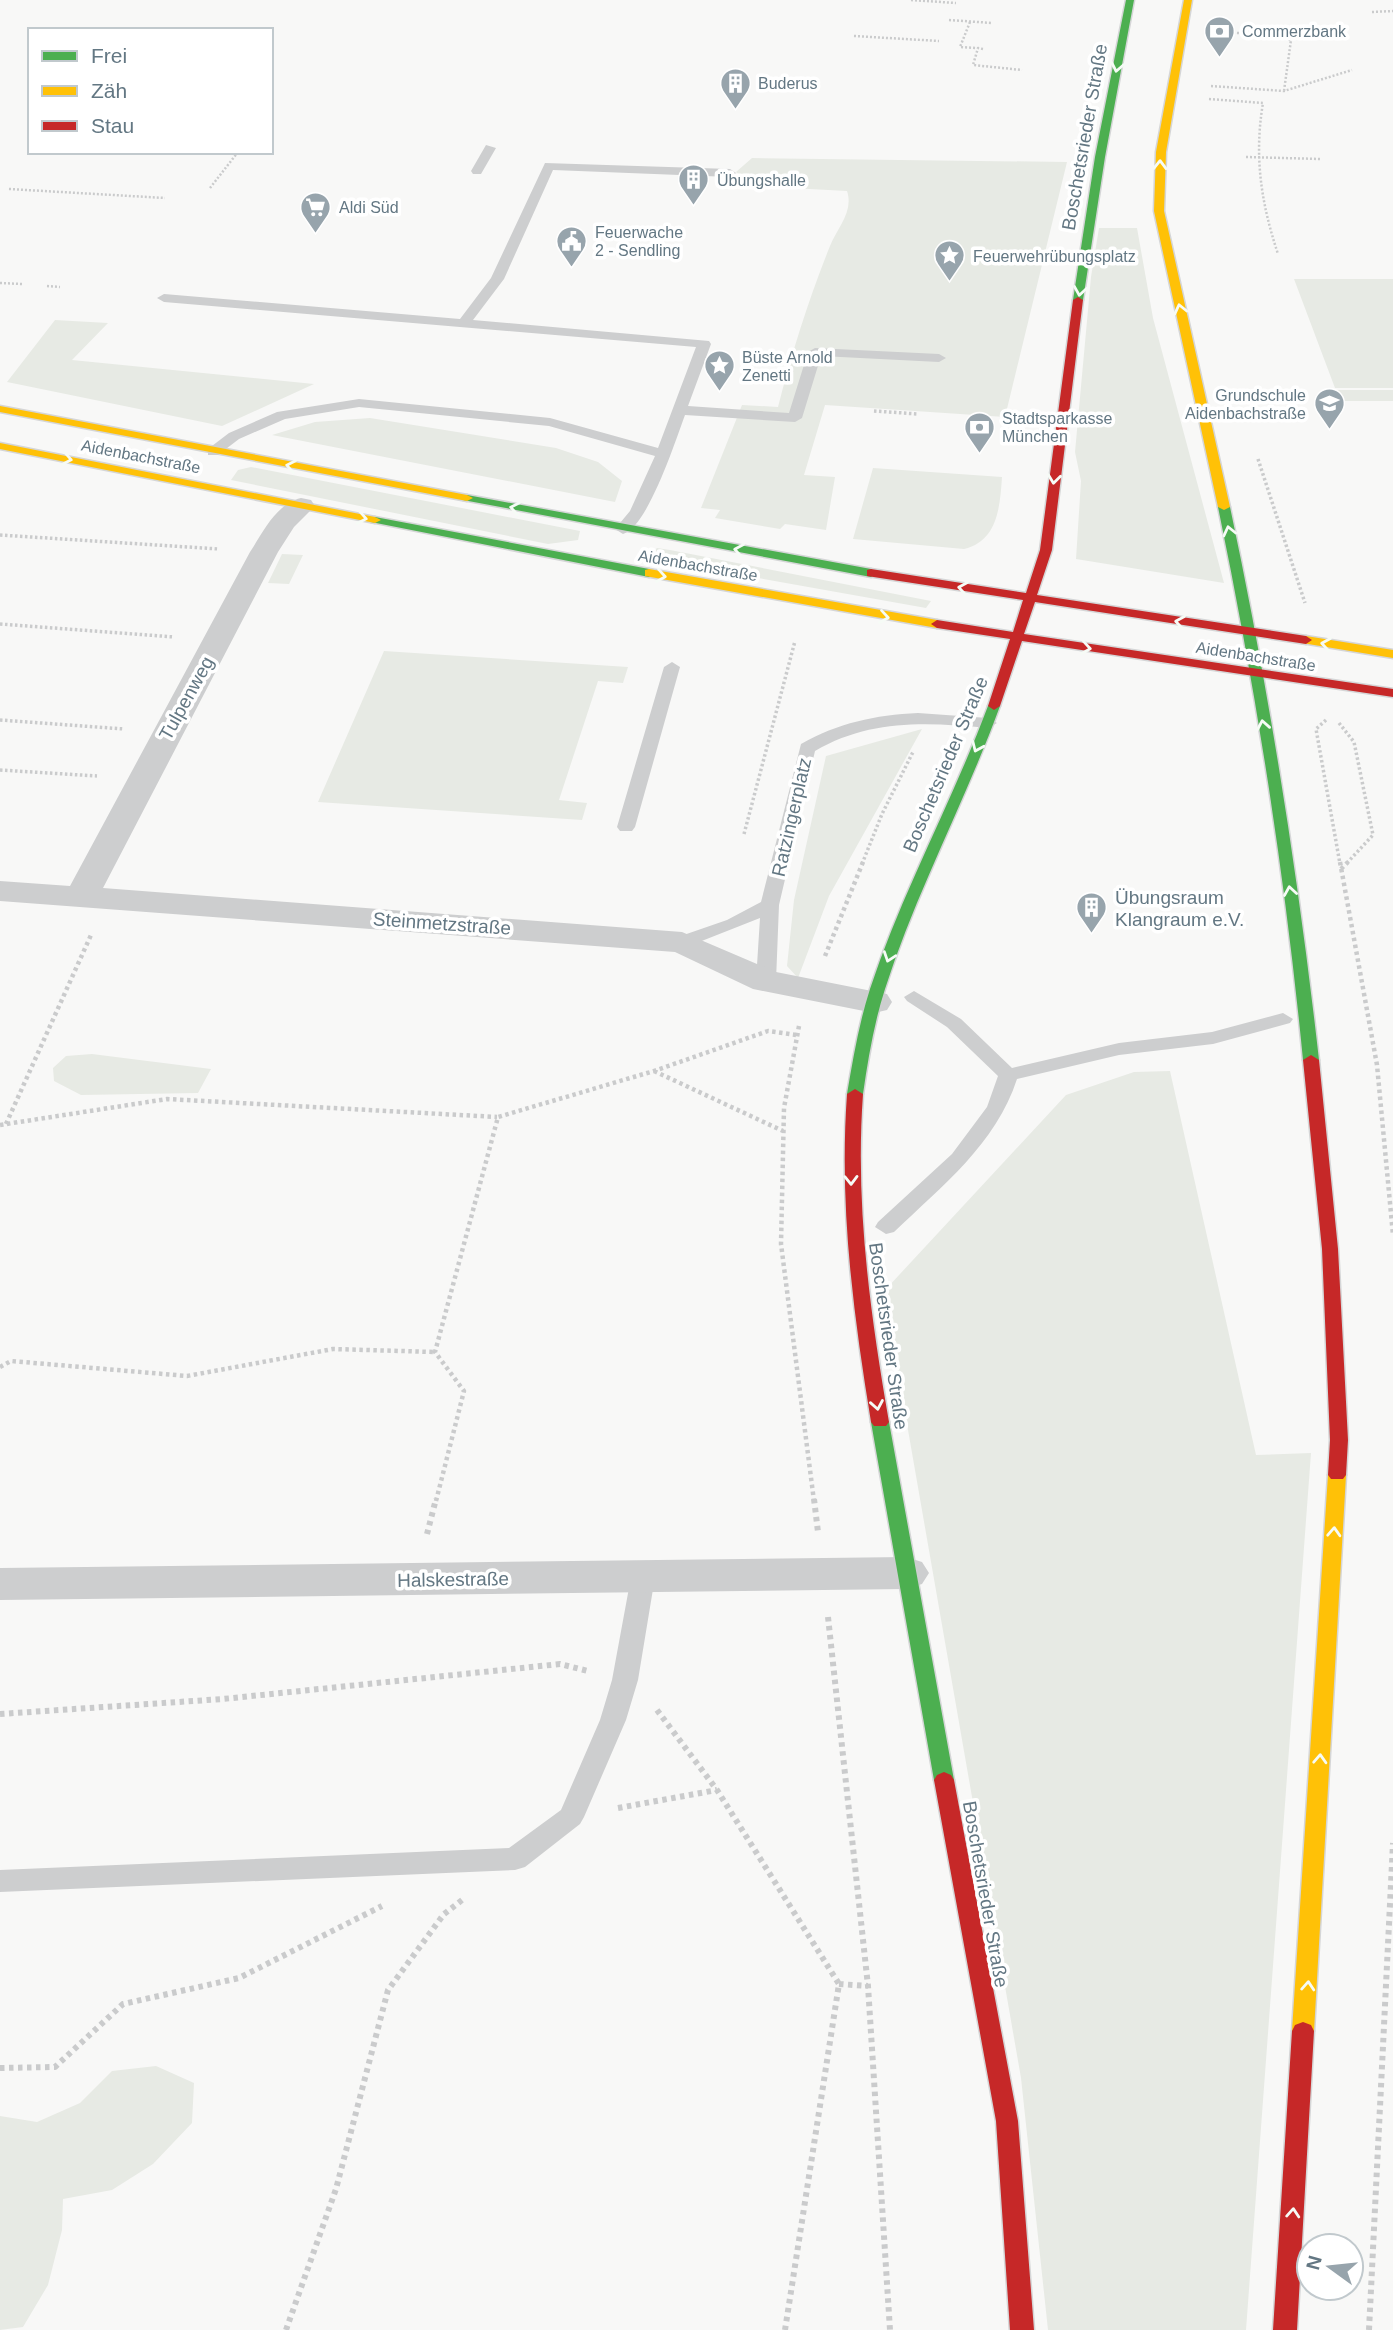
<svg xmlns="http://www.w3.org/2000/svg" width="1393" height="2330" viewBox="0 0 1393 2330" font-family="Arial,sans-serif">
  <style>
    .green { fill: #e7eae4 }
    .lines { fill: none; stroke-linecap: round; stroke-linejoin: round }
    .fast-casing { stroke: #d5d6d7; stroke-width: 3 }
    .slow-casing { stroke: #d5d6d7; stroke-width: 3 }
    .jam-casing { stroke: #d5d6d7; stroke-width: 3 }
    .path-far3 { stroke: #cacbcc; stroke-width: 2.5; stroke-dasharray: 2 2; stroke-linecap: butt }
    .path-far2 { stroke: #cacbcc; stroke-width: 3.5; stroke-dasharray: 2.5 2.5; stroke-linecap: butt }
    .path-far1 { stroke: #cacbcc; stroke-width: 4.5; stroke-dasharray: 3.5 3.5; stroke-linecap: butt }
    .path { stroke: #cacbcc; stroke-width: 6; stroke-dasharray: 4.5 4.5; stroke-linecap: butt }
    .lane { fill: #cdcecf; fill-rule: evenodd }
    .street { fill: #cdcecf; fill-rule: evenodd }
    .fast { fill: #4caf50; fill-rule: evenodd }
    .slow { fill: #ffc107; fill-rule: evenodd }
    .jam { fill: #c62828; fill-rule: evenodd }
    .oneway { stroke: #f6fbf6 }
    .labels { text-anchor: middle; stroke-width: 7; stroke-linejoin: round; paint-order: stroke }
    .far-poi-label { font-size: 16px; fill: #637783; stroke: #fff; text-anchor: start }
    .far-street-label { font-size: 16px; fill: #637783; stroke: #fff }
    .street-label { font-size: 19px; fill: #637783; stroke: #fff }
    .poi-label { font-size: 19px; fill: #637783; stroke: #fff; text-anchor: start }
  </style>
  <rect width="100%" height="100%" fill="#f8f8f7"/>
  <path class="green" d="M752 158 1067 162 1005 417 825 405 804 475 835 477 826 530 785 524 780 529 715 518 720 510 701 508 742 405 778 407C792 352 809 298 830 246 837 228 854 212 847 191L753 186 736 172Z
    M1099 228H1137L1153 318 1224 583 1076 559 1081 481 1075 452 1091 277Z
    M1294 279H1393V388H1335Z
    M55 320 108 323 72 360 314 384 222 426 7 382Z
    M1333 390H1393V401H1337Z
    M370 418 556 448 598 462 622 481 615 502 272 435 315 422Z
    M251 467 580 531 578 540 548 544 231 480 238 470Z
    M873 468 1002 477C1000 506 998 541 964 549L853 539Z
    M657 548 670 550 931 601 926 608 658 560 650 555Z
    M282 554 303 555 289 584 268 583Z
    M384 651 628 667 623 683 598 681 559 800 587 803 582 820 318 802Z
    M922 729 829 896 798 978 787 966 794 900 826 756Z
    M92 1054 211 1069 198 1093 81 1095 54 1081 53 1068 66 1056Z
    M1170 1071 1256 1455 1311 1453 1246 2330H1048L1021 2078 900 1384 887 1288 1066 1095 1134 1072Z
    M156 2066 194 2083 192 2123 153 2164 112 2190 63 2199 62 2230 48 2285 23 2327 0 2330V2116L37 2122 80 2103 112 2071Z"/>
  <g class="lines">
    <defs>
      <path id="fast" d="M1126 0H1134L1105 157 1083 300 1078 303 1073 300 1095 157Z
        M467 495 871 569 877 573 871 577 463 500 461 498Z
        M1224 504 1230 507C1269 690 1298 874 1319 1060L1311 1065 1303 1060C1285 874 1256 690 1218 507Z
        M375 517 649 569 655 573 649 577 371 522V518Z
        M994 702 1000 706C965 802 916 892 885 989 874 1023 868 1059 863 1094L855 1099 850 1097 847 1094C853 1059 859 1023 870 989 902 892 952 802 988 706Z
        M880 1416 886 1418 889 1422 954 1780 951 1785 944 1788 937 1785 934 1780 871 1422 874 1418Z"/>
      <path id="slow" d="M1184 0H1192L1166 152 1164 211 1230 507 1224 510 1218 507 1154 211 1156 152Z
        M0 406 467 495 473 498 467 501 0 412Z
        M0 443 375 517 381 520 375 523 0 449Z
        M649 569 937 620 943 624 937 628 645 576V570Z
        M1306 636 1393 650V658L1302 643 1300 640Z
        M1337 1469 1343 1471 1346 1475 1314 2031 1311 2037 1303 2040 1295 2037 1292 2031 1328 1475 1331 1471Z"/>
      <path id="jam" d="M1078 297 1083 300 1052 550 1037 595 1306 636 1312 640 1306 644 1035 602 1024 634 1393 689V697L1022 641 1000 706 994 710 988 706 1010 639 937 628 931 624 937 620 1013 632 1023 600 867 576V570L871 569 1026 593 1040 550 1073 300Z
        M1311 1055 1319 1060 1338 1249 1348 1440 1346 1475 1343 1479H1331L1328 1475 1330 1440 1322 1249 1303 1060Z
        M855 1089 863 1094C855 1205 870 1312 889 1422L886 1426H874L871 1422C853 1312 839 1205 847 1094Z
        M944 1772 951 1775 954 1780 1018 2121 1034 2330H1010L996 2121 934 1780 937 1775Z
        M1303 2022 1311 2025 1314 2031 1297 2330H1273L1292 2031 1295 2025Z"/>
    </defs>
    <use href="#fast" class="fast-casing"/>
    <use href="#slow" class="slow-casing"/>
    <use href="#jam" class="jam-casing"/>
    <path class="path-far3" d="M911 0 956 3
      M1372 12 1393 11
      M949 20 992 23
      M970 22 960 47 977 48
      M1221 32 1271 35 1291 40 1284 91
      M854 36 939 41
      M983 49 978 48 973 65 1022 70
      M1211 86 1284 91 1352 70
      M1209 99 1263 103C1254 156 1261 203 1278 254
      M1246 157 1320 159
      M210 188 238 152
      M9 189 165 198
      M0 283 22 284
      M47 286 60 287"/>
    <path class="path-far2" d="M874 411 918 414
      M1005 419 1021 420
      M1258 459 1305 603
      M0 535 219 549
      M0 624 174 637
      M0 720 124 729
      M1326 720 1316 729 1340 864
      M1339 723 1354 742 1373 835 1346 864
      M0 770 97 776
      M744 834 795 641
      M862 864 882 814 913 752"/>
    <path class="path-far1" d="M1340 862 1377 1065 1393 1235
      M1341 869 1348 862
      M825 956 863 862
      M799 1026 784 1108 781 1244 814 1501
      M654 1071 783 1131
      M6 1124 91 935
      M0 1125 167 1099 497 1117
      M0 1367 11 1361 187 1376 333 1349 435 1352
      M436 1501 464 1391 435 1352 498 1117 654 1071 768 1031 796 1035"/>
    <path class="path" d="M814 1499 818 1532
      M427 1534 436 1499
      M828 1617 868 1986 890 2330
      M657 1710 717 1790 839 1984 785 2330
      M0 1714 223 1699 560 1664 588 1671
      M618 1808 717 1790
      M839 1984 868 1986
      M0 2068 55 2067 123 2004 239 1978 382 1906
      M286 2330 336 2189 388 1990 444 1914 462 1900
      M1369 2330 1393 1843"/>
    <path class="lane" d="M486 145 496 148 481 174H473L471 171Z
      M545 163 730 169 736 173 730 177 553 170 504 279 473 320 709 341 711 344 688 406 789 413 808 352 815 348 939 354 946 358 939 362 821 356 802 418 795 422 685 415C676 439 648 527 623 534L615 529 630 511 655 456 549 426 359 407 285 419 239 439 218 455H208V449L229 433 277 412 359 399 550 418 658 448 696 347 164 302 157 298 164 294 460 319 491 278Z
      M672 662 680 667 635 827 632 831H620L617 827 664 667Z
      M918 713 988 718 997 723 988 728C927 722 869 719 815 751L779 905 776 981 773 985H759L756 981 760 918 689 946H675L672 942 675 938 727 920 761 902 801 744C838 723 875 715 918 713Z
      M914 991 961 1019 1012 1068 1119 1043 1212 1032 1283 1013 1293 1019 1290 1023 1213 1044 1119 1055 1017 1079C996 1144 942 1186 894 1232L886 1234 875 1227 878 1222 952 1154 987 1107 998 1076 947 1027 907 1001 904 997Z
      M643 1568 652 1571 655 1577 638 1680 626 1720 584 1817 580 1824 525 1867 515 1870 0 1892V1870L509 1848 561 1810 600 1720 612 1680 631 1577 634 1571Z"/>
    <path class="street" d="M301 498 311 500 315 506 294 527 278 552 103 888 682 932 776 972 887 994 892 1002 887 1010 874 1013 753 989 675 952 0 901V881L70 886 250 552C263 532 276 504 301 498Z
      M906 1557 922 1562 929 1573 922 1584 906 1589 0 1600V1568Z"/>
    <use href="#fast" class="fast"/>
    <use href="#slow" class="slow"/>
    <use href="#jam" class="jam"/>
  </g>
  <defs><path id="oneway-chevron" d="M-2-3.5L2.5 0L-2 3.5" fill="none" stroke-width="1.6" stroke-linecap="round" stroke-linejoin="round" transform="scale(1.75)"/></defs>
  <g class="oneway">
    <use href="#oneway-chevron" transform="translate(1117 67) rotate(101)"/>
    <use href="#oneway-chevron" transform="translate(1160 165) rotate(-89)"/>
    <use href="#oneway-chevron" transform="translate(1080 291) rotate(99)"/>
    <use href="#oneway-chevron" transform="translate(1180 309) rotate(-103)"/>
    <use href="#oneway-chevron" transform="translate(67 459) rotate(11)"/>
    <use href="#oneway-chevron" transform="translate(291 466) rotate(-169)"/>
    <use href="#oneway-chevron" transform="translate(1054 479) rotate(97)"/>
    <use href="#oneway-chevron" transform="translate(515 508) rotate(-169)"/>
    <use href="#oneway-chevron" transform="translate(362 518) rotate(11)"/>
    <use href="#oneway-chevron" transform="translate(1229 531) rotate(-103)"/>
    <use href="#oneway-chevron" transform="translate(739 550) rotate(-170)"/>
    <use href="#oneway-chevron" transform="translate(661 576) rotate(10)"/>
    <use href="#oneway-chevron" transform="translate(963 588) rotate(-171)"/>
    <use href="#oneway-chevron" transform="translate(884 617) rotate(9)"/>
    <use href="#oneway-chevron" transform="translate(1180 622) rotate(-171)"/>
    <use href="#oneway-chevron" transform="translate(1326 644) rotate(-171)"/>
    <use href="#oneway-chevron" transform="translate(1086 648) rotate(9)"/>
    <use href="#oneway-chevron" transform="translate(1263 725) rotate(-100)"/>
    <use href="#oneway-chevron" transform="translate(977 747) rotate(114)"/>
    <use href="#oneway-chevron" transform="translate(1290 891) rotate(-99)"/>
    <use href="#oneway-chevron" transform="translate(889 957) rotate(109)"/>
    <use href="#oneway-chevron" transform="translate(851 1180) rotate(89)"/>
    <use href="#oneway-chevron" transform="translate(877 1405) rotate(80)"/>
    <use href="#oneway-chevron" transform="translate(1334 1532) rotate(-87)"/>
    <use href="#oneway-chevron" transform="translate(1320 1759) rotate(-87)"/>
    <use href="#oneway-chevron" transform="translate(1308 1986) rotate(-86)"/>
    <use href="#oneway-chevron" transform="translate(1293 2213) rotate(-86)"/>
  </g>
  <defs>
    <symbol id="bank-pin" viewBox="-11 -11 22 30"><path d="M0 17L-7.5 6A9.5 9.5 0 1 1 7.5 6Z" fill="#97a4ac" stroke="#fff"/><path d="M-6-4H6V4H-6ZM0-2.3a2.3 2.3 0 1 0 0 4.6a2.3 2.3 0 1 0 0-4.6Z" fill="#fff"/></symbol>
    <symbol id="building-pin" viewBox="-11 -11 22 30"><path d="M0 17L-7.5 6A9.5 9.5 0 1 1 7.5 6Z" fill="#97a4ac" stroke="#fff"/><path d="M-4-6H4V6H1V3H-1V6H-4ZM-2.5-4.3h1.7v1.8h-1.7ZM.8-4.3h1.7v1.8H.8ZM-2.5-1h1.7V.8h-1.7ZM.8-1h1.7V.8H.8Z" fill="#fff"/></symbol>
    <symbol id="supermarket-pin" viewBox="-11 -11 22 30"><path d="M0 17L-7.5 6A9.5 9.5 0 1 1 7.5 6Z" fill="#97a4ac" stroke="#fff"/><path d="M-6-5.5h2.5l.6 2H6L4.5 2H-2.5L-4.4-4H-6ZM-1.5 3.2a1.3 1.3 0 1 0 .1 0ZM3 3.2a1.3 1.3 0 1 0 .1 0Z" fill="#fff"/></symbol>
    <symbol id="civic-pin" viewBox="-11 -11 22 30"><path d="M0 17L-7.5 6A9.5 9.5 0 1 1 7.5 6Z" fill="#97a4ac" stroke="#fff"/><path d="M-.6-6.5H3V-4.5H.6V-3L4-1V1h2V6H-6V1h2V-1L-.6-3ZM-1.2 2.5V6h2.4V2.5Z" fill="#fff"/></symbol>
    <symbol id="sight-pin" viewBox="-11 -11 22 30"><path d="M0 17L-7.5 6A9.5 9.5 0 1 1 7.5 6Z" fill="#97a4ac" stroke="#fff"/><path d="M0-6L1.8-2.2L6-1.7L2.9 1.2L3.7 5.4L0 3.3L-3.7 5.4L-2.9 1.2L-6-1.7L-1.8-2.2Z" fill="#fff"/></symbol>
    <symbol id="school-pin" viewBox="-11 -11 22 30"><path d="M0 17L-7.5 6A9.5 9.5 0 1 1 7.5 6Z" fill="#97a4ac" stroke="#fff"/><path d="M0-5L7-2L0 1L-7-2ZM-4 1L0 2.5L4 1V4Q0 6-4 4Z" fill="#fff"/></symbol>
  </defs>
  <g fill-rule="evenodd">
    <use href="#bank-pin" x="1202" y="14" width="35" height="47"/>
    <use href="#building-pin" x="718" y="66" width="35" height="47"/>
    <use href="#building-pin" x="676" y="162" width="35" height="47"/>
    <use href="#supermarket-pin" x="298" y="190" width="35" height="47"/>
    <use href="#civic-pin" x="554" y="224" width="35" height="47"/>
    <use href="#sight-pin" x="932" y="238" width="35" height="47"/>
    <use href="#sight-pin" x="702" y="348" width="35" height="47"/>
    <use href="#school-pin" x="1312" y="386" width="35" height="47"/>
    <use href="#bank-pin" x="962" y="410" width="35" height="47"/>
    <use href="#building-pin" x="1074" y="890" width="35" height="47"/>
  </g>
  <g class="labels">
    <g class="far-poi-label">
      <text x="1242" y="37">Commerzbank</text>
      <text x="758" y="89">Buderus</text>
      <text x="717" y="186">Übungshalle</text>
      <text x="339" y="213">Aldi Süd</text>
      <text x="595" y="238">Feuerwache<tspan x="595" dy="18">2 - Sendling</tspan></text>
      <text x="973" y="262">Feuerwehrübungsplatz</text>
      <text x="742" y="363">Büste Arnold<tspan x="742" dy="18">Zenetti</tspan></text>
      <text x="1306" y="401" text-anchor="end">Grundschule<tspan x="1306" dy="18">Aidenbachstraße</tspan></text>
      <text x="1002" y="424">Stadtsparkasse<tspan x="1002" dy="18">München</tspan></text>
    </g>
    <g class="far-street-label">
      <text transform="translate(141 456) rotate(11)" y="6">Aidenbachstraße</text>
      <text transform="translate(698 565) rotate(10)" y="6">Aidenbachstraße</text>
      <text transform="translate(1256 656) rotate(9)" y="6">Aidenbachstraße</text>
    </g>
    <g class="street-label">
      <text transform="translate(1084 137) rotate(-80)" y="7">Boschetsrieder Straße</text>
      <text transform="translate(186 698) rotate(-61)" y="7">Tulpenweg</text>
      <text transform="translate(945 764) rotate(-67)" y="7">Boschetsrieder Straße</text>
      <text transform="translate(791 817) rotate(-77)" y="7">Ratzingerplatz</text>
      <text transform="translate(442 923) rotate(4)" y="7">Steinmetzstraße</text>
      <text transform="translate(889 1336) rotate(82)" y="7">Boschetsrieder Straße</text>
      <text transform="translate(453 1579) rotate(-1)" y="7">Halskestraße</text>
      <text transform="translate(986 1894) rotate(80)" y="7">Boschetsrieder Straße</text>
    </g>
    <g class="poi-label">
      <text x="1115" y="904">Übungsraum<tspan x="1115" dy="22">Klangraum e.V.</tspan></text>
    </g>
  </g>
  <rect x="28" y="28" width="245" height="126" fill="#ffffff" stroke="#c1c9cd" stroke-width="2"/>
  <rect x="42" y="51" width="35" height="10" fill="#4caf50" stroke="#c1c9cd" stroke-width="2"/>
  <text x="91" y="63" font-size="21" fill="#637783">Frei</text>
  <rect x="42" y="86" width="35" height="10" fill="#ffc107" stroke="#c1c9cd" stroke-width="2"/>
  <text x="91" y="98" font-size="21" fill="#637783">Zäh</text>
  <rect x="42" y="121" width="35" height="10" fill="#c62828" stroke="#c1c9cd" stroke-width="2"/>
  <text x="91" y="133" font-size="21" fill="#637783">Stau</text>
  <g transform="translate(1330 2267) rotate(285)"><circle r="33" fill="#ffffff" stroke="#c1c9cd" stroke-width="2"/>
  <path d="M0-5L12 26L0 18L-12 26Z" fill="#97a4ac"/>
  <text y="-10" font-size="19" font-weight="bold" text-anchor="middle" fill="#637783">N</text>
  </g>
</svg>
